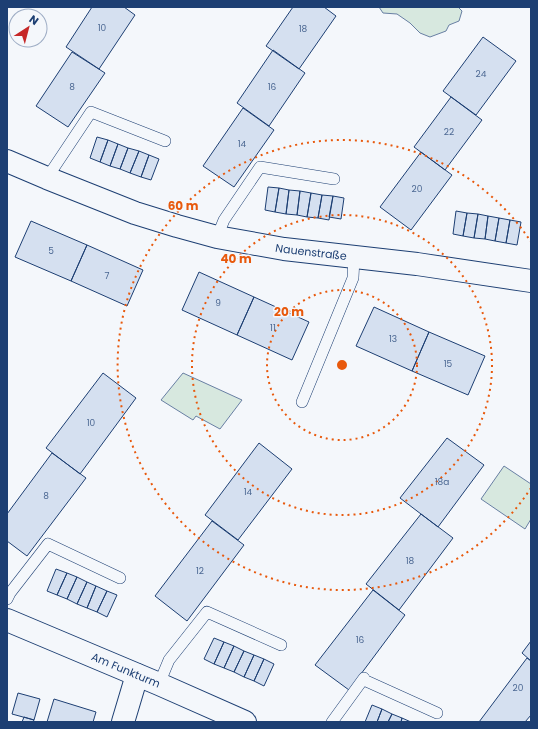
<svg xmlns="http://www.w3.org/2000/svg" width="538" height="729" viewBox="0 0 538 729" font-family="Poppins,sans-serif">
  <style>
    .green { fill: #d7e8df; stroke: #687fa3 }
    .building { fill: #d5e0f0; stroke: #1d3f73 }
    .lines { fill: none; stroke-linecap: round; stroke-linejoin: round }
    .lane-casing { stroke: #1d3f73; stroke-width: 12 }
    .street-casing { stroke: #1d3f73; stroke-width: 24 }
    .lane { stroke: #f4f7fb; stroke-width: 11 }
    .street { stroke: #f4f7fb; stroke-width: 22 }
    .ring { fill: none; stroke: #e8590c; stroke-width: 2; stroke-dasharray: 2 4 }
    .labels { text-anchor: middle; stroke-width: 3; stroke-linejoin: round; paint-order: stroke }
    .number-label { font-size: 9px; fill: #4b6792 }
    .street-label { font-size: 11px; fill: #1d3f73; stroke: #f4f7fb }
    .centre { fill: #e8590c; stroke: #f4f7fb; stroke-width: 2 }
    .ring-label { font-size: 12px; text-anchor: middle; font-weight: bold; fill: #e8590c; stroke: #f4f7fb; stroke-width: 3; stroke-linejoin: round; paint-order: stroke }
  </style>
  <rect width="100%" height="100%" fill="#f4f7fb"/>
  <path class="green" d="M379 7H458L462 11 459 21 449 25 446 31 430 37 420 33 410 23 397 14 383 13Z
    M183 373 242 400 220 429 196 416 193 420 161 400Z
    M504 466 531 484V519L525 529 481 499Z"/>
  <path class="building" d="M92 7H124L135 15 99 69 66 47Z
    M293 7H324L336 16 299 69 266 46Z
    M483 37 516 61 476 115 443 91Z
    M273 50 305 73 269 126 237 103Z
    M72 52 105 73 68 127 36 106Z
    M451 97 482 120 445 170 414 147Z
    M243 108 274 130 234 187 203 166Z
    M97 137 108 140 100 162 90 158Z
    M108 140 118 144 110 166 100 162Z
    M118 144 128 148 120 169 110 166Z
    M128 148 139 151 130 173 120 169Z
    M139 151 149 155 141 177 130 173Z
    M421 152 452 175 411 230 380 207Z
    M149 155 159 159 151 180 141 177Z
    M268 187 279 188 275 212 265 210Z
    M279 188 289 190 286 214 275 212Z
    M289 190 300 191 297 215 286 214Z
    M300 191 311 193 307 217 297 215Z
    M311 193 322 195 318 218 307 217Z
    M322 195 333 196 329 220 318 218Z
    M333 196 344 198 341 219 329 217Z
    M456 211 467 213 463 236 453 234Z
    M467 213 478 214 474 238 463 236Z
    M478 214 488 216 485 239 474 238Z
    M488 216 499 218 495 241 485 239Z
    M499 218 510 220 506 243 495 241Z
    M510 220 521 222 517 245 506 243Z
    M31 221 87 245 71 281 15 257Z
    M87 245 143 270 127 306 71 281Z
    M199 272 254 297 237 335 182 310Z
    M254 297 309 322 292 360 237 335Z
    M374 307 429 332 412 371 356 346Z
    M429 332 485 356 468 395 412 371Z
    M103 373 136 398 80 474 46 448Z
    M447 438 484 465 438 527 400 498Z
    M259 443 292 469 238 540 205 515Z
    M52 453 86 478 27 556 7 541V514Z
    M421 514 453 538 399 610 366 584Z
    M212 521 244 545 187 621 155 596Z
    M56 569 67 573 57 595 47 591Z
    M67 573 77 577 67 599 57 595Z
    M77 577 87 582 77 604 67 599Z
    M87 582 96 586 87 608 77 604Z
    M96 586 107 591 97 612 87 608Z
    M373 590 405 615 349 690 315 665Z
    M107 591 117 595 107 617 97 612Z
    M214 638 224 642 214 664 204 659Z
    M531 641V661L522 653Z
    M224 642 234 646 224 668 214 664Z
    M234 646 244 651 234 672 224 668Z
    M244 651 254 655 244 677 234 672Z
    M254 655 264 659 254 681 244 677Z
    M527 658 531 661V715L525 722H479Z
    M264 659 274 664 264 686 254 681Z
    M18 693 40 699 34 720 12 714Z
    M54 699 96 712 93 722H47Z
    M372 705 382 709 377 722H365Z
    M382 709 392 714 388 722H377Z
    M392 714 402 718 401 722H388Z
    M24 717 34 720 33 722H22Z
    M402 718 411 722H401Z"/>
  <g class="lines">
    <defs>
      <path id="lane" d="M47 178 91 112 165 141
        M217 237 224 220 260 167 334 179
        M302 402 353 278 354 257
        M7 599 10 593 48 544 120 578
        M159 684 169 660 207 612 281 645
        M332 722 364 678V680L437 713"/>
      <g id="street">
        <path id="s1" d="M7 161 47 178 135 213 177 226 217 237 284 249 417 264 531 281"/>
        <path id="s2" d="M7 620 159 684 245 722"/>
        <path d="M123 722 137 675"/>
      </g>
    </defs>
    <use href="#lane" class="lane-casing"/>
    <use href="#street" class="street-casing"/>
    <use href="#lane" class="lane"/>
    <use href="#street" class="street"/>
  </g>
  <g class="ring">
    <circle cx="342" cy="365" r="75"/>
    <circle cx="342" cy="365" r="150"/>
    <path d="M531 488A225 225 0 1 1 531 242"/>
  </g>
  <g class="labels">
    <g class="number-label">
      <text x="102" y="31">10</text>
      <text x="303" y="32">18</text>
      <text x="481" y="77">24</text>
      <text x="72" y="90">8</text>
      <text x="272" y="90">16</text>
      <text x="449" y="135">22</text>
      <text x="242" y="147">14</text>
      <text x="417" y="192">20</text>
      <text x="51" y="254">5</text>
      <text x="107" y="279">7</text>
      <text x="218" y="306">9</text>
      <text x="273" y="331">11</text>
      <text x="393" y="342">13</text>
      <text x="448" y="367">15</text>
      <text x="91" y="426">10</text>
      <text x="442" y="485">18a</text>
      <text x="248" y="495">14</text>
      <text x="46" y="499">8</text>
      <text x="410" y="564">18</text>
      <text x="200" y="574">12</text>
      <text x="360" y="643">16</text>
      <text x="518" y="691">20</text>
    </g>
    <g class="street-label">
      <text dy="4" stroke="none"><textPath href="#s1" startOffset="319">Nauenstraße</textPath></text>
      <text dy="4" stroke="none"><textPath href="#s2" startOffset="129">Am Funkturm</textPath></text>
    </g>
  </g>
  <circle cx="342" cy="365" r="6" class="centre"/>
  <g class="ring-label">
    <text x="183" y="210">60 m</text>
    <text x="236" y="263">40 m</text>
    <text x="289" y="316">20 m</text>
  </g>
  <rect width="538" height="729" fill="none" stroke="#1d3f73" stroke-width="16"/>
  <g transform="translate(28 28) rotate(36)"><circle r="19" fill="#f4f7fb" stroke="#9eadc5"/>
  <path d="M0-3L7 15L0 10L-7 15Z" fill="#c62828"/>
  <text y="-6" font-size="11" font-weight="bold" text-anchor="middle" fill="#1d3f73">N</text>
  </g>
</svg>
